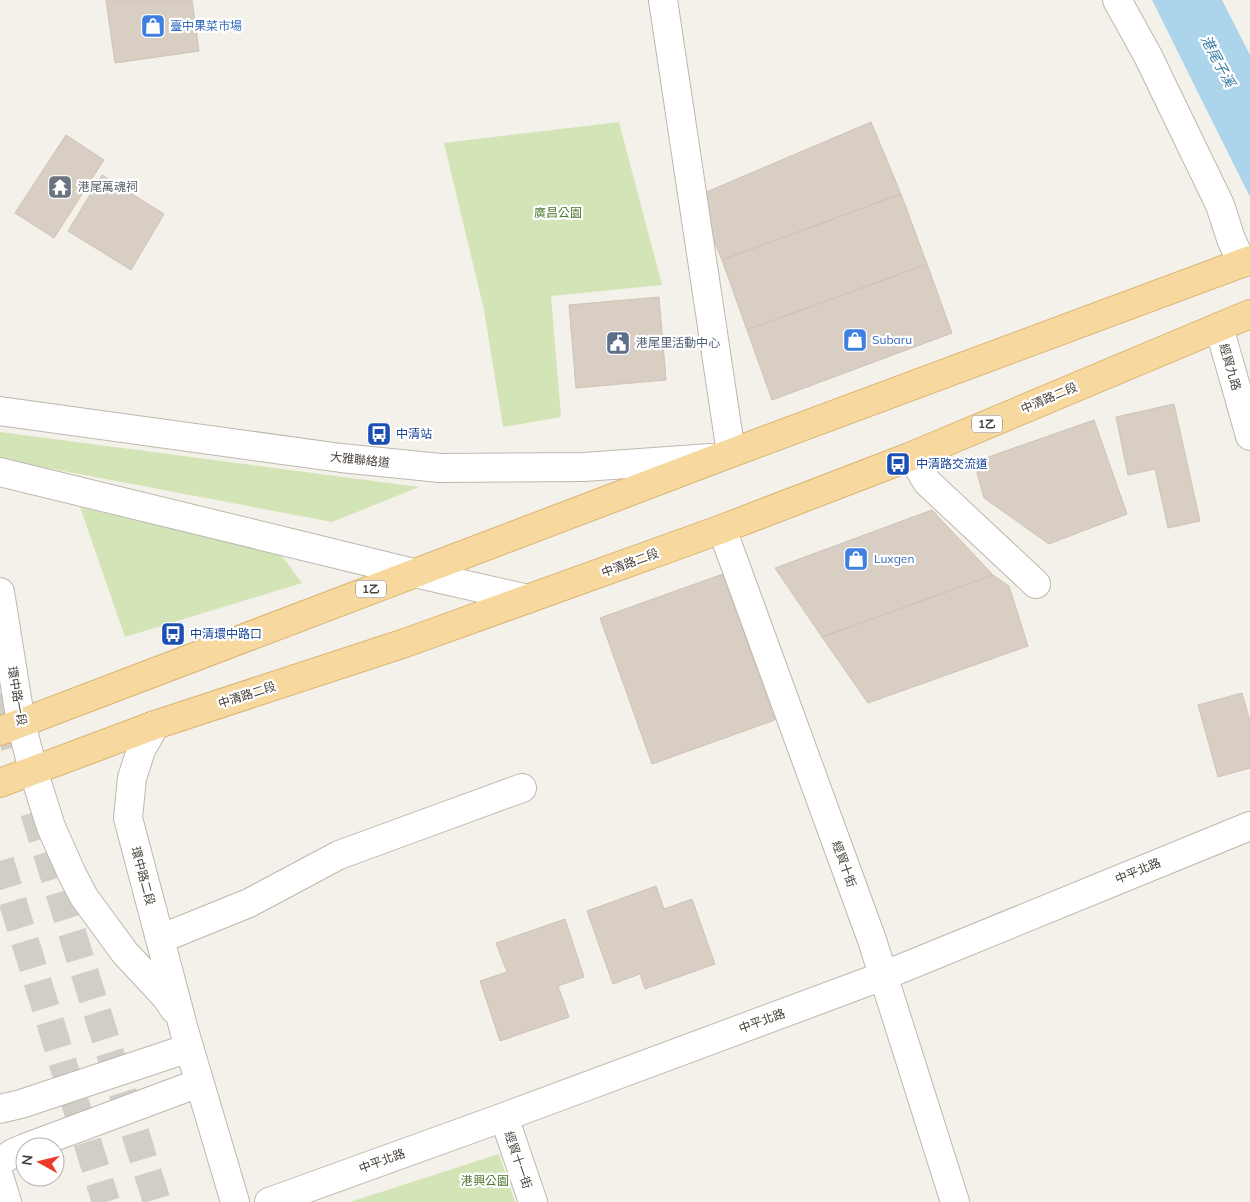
<svg xmlns="http://www.w3.org/2000/svg" width="1250" height="1202" viewBox="0 0 1250 1202" font-family="Mulish,'Noto Sans TC',sans-serif">
  <style>
    .green { fill: #d3e5b6 }
    .water { fill: #acd5eb }
    .building { fill: #d8cec3; stroke: #cfc3b4 }
    .lines { fill: none; stroke-linecap: round; stroke-linejoin: round }
    .highway-tunnel { stroke: #d1cdc7; stroke-width: 28; stroke-dasharray: 28 14; stroke-linecap: butt }
    .minor-casing { stroke: #bfb7ad; stroke-width: 30 }
    .major-casing { stroke: #dbb471; stroke-width: 30 }
    .minor { stroke: #fff; stroke-width: 28 }
    .major { stroke: #f7d9a0; stroke-width: 28 }
    .labels { text-anchor: middle; stroke-width: 4.5; stroke-linejoin: round; paint-order: stroke }
    .shield { fill: #fff; stroke: #7e7a74; stroke-width: 1 }
    .shield-label { font-size: 11px; font-weight: bold; fill: #474139 }
    .shop-label { font-size: 12px; fill: #366cbe; stroke: #fff; text-anchor: start }
    .worship-label { font-size: 12px; fill: #5b616d; stroke: #fff; text-anchor: start }
    .park-label { font-size: 12px; fill: #4f7530; stroke: #fff }
    .service-label { font-size: 12px; fill: #4e5e75; stroke: #fff; text-anchor: start }
    .street-label { font-size: 12px; fill: #474139; stroke: #fff }
    .transit-label { font-size: 12px; fill: #164399; stroke: #fff; text-anchor: start }
    .water-label { font-size: 14px; font-style: italic; fill: #377da4; stroke: #fff }
  </style>
  <rect width="100%" height="100%" fill="#f4f0ea"/>
  <path class="green" d="M619 122 662 285 551 296 561 417 503 427 484 310 444 143Z
    M0 432 419 487 332 522 0 459Z
    M80 507 282 556 302 583 125 637Z
    M499 1154 515 1202H350Z"/>
  <path class="water" d="M1152 0H1222L1250 55V197Z"/>
  <path class="building" d="M106 0H192L199 51 115 63Z
    M871 122 901 194 722 260 701 209 704 193Z
    M66 135 104 160 54 238 15 213Z
    M102 175 164 214 131 270 68 231Z
    M901 194 927 264 747 330 722 260Z
    M927 264 952 333 772 400 747 330Z
    M659 297 666 380 576 388 569 305Z
    M1174 404 1200 521 1168 528 1155 469 1128 475 1116 417Z
    M1094 420 1127 514 1049 544 984 498 974 462Z
    M932 510 993 575 822 637 775 568Z
    M723 574 775 720 652 764 600 618Z
    M993 575 1009 586 1028 646 868 703 822 637Z
    M1242 693 1250 721V768L1218 777 1198 705Z
    M656 886 664 909 692 899 715 964 645 989 640 974 613 984 587 911Z
    M565 919 584 977 558 986 569 1017 500 1041 480 981 507 972 496 943Z"/>
  <g class="lines">
    <path class="highway-tunnel" d="M0 693 15 747
      M34 812 157 1202
      M0 861 106 1202"/>
    <defs>
      <path id="minor" d="M663 0 731 453
        M1117 0 1148 56 1220 205 1231 239 1242 263
        M1219 327 1250 436
        M0 411 341 458 440 468 584 467 710 458
        M912 456 927 482 1036 584
        M0 472 414 573 528 599
        M722 529 872 940 955 1202
        M0 592 21 723 33 770 51 827 72 874 84 897 125 953 166 997 174 1009
        M155 725 141 750 132 778 128 818 184 1030 235 1202
        M160 939 249 903 339 855 522 788
        M0 1109 21 1104 189 1048
        M504 1117 533 1202
        M27 1147 199 1083
        M0 1162 13 1153 25 1148
        M0 1179 7 1202
        M269 1202 504 1117 883 976 1250 826"/>
      <path id="major" d="M0 731 731 453 1250 260
        M0 783 155 725 405 643 722 529 912 456 1250 314"/>
    </defs>
    <use href="#minor" class="minor-casing"/>
    <use href="#major" class="major-casing"/>
    <use href="#minor" class="minor"/>
    <use href="#major" class="major"/>
  </g>
  <defs>
    <symbol id="shop-square" viewBox="-11 -11 22 22"><rect x="-9" y="-9" width="18" height="18" rx="4" fill="#3f7fe0" stroke="#fff"/><path d="M-5-2.5h2.3a2.7 3.5 0 0 1 5.4 0H5L5.5 6h-11ZM-1.5-2.5h3a1.5 2.3 0 0 0-3 0Z" fill="#fff"/></symbol>
    <symbol id="temple-square" viewBox="-11 -11 22 22"><rect x="-9" y="-9" width="18" height="18" rx="4" fill="#6b7280" stroke="#fff"/><path d="M0-6L5-2H3V0L6.5 2.5H4V6H1.5V3h-3V6H-4V2.5H-6.5L-3 0V-2H-5Z" fill="#fff"/></symbol>
    <symbol id="civic-square" viewBox="-11 -11 22 22"><rect x="-9" y="-9" width="18" height="18" rx="4" fill="#5c6f8a" stroke="#fff"/><path d="M-.6-6.5H3V-4.5H.6V-3L4-1V1h2V6H-6V1h2V-1L-.6-3ZM-1.2 2.5V6h2.4V2.5Z" fill="#fff"/></symbol>
    <symbol id="bus-square" viewBox="-11 -11 22 22"><rect x="-9" y="-9" width="18" height="18" rx="4" fill="#1a4fb4" stroke="#fff"/><path d="M-5-6H5V4H4V6H2V4H-2V6H-4V4H-5ZM-3.5-4V0h7V-4ZM-3.5 1.2v1.5H-2V1.2ZM2 1.2v1.5H3.5V1.2Z" fill="#fff"/></symbol>
  </defs>
  <g fill-rule="evenodd">
    <use href="#shop-square" x="139" y="12" width="28" height="28"/>
    <use href="#temple-square" x="46" y="173" width="28" height="28"/>
    <use href="#shop-square" x="841" y="326" width="28" height="28"/>
    <use href="#civic-square" x="604" y="329" width="28" height="28"/>
    <use href="#bus-square" x="365" y="420" width="28" height="28"/>
    <use href="#bus-square" x="884" y="450" width="28" height="28"/>
    <use href="#shop-square" x="842" y="545" width="28" height="28"/>
    <use href="#bus-square" x="159" y="620" width="28" height="28"/>
  </g>
  <g class="labels">
    <g class="shield">
      <rect x="972" y="415.5" width="30" height="17" rx="4"/>
      <rect x="356" y="580.5" width="30" height="17" rx="4"/>
    </g>
    <g class="shield-label">
      <text x="987" y="428">1乙</text>
      <text x="371" y="593">1乙</text>
    </g>
    <g class="shop-label">
      <text x="170" y="30">臺中果菜市場</text>
      <text x="872" y="344">Subaru</text>
      <text x="874" y="563">Luxgen</text>
    </g>
    <g class="worship-label">
      <text x="78" y="191">港尾萬魂祠</text>
    </g>
    <g class="park-label">
      <text x="558" y="217">廣昌公園</text>
      <text x="485" y="1185">港興公園</text>
    </g>
    <g class="service-label">
      <text x="636" y="347">港尾里活動中心</text>
    </g>
    <g class="street-label">
      <text transform="translate(1230 367) rotate(74)" y="4">經貿九路</text>
      <text transform="translate(1049 398) rotate(-23)" y="4">中清路二段</text>
      <text transform="translate(360 460) rotate(6)" y="4">大雅聯絡道</text>
      <text transform="translate(630 563) rotate(-20)" y="4">中清路二段</text>
      <text transform="translate(247 695) rotate(-18)" y="4">中清路二段</text>
      <text transform="translate(17 696) rotate(80)" y="4">環中路一段</text>
      <text transform="translate(844 864) rotate(70)" y="4">經貿十街</text>
      <text transform="translate(1138 871) rotate(-22)" y="4">中平北路</text>
      <text transform="translate(143 876) rotate(75)" y="4">環中路二段</text>
      <text transform="translate(762 1021) rotate(-20)" y="4">中平北路</text>
      <text transform="translate(518 1160) rotate(71)" y="4">經貿十一街</text>
      <text transform="translate(382 1161) rotate(-20)" y="4">中平北路</text>
    </g>
    <g class="transit-label">
      <text x="396" y="438">中清站</text>
      <text x="916" y="468">中清路交流道</text>
      <text x="190" y="638">中清環中路口</text>
    </g>
    <g class="water-label">
      <text transform="translate(1218 61) rotate(62)" y="5">港尾子溪</text>
    </g>
  </g>
  <g transform="translate(40 1162) rotate(278)"><circle r="24" fill="#ffffff" stroke="#b5b3b0"/>
  <path d="M0-4L9 19L0 12L-9 19Z" fill="#ea3b2b"/>
  <text y="-8" font-size="14" font-weight="bold" text-anchor="middle" fill="#474139">N</text>
  </g>
</svg>
